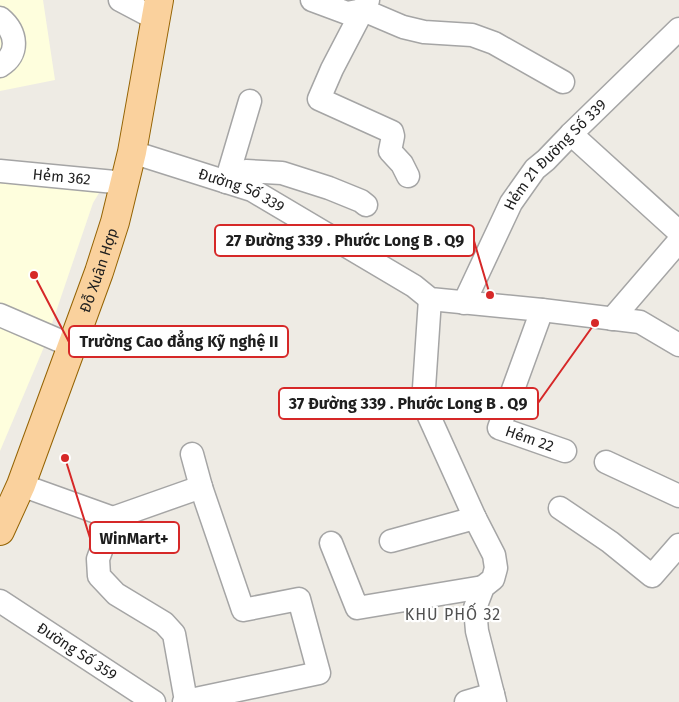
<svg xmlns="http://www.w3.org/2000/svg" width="679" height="702" viewBox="0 0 679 702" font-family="'Fira Sans',sans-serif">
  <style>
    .education { fill: #fefedd }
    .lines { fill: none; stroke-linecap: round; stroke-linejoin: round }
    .minor-casing { stroke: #a5a5a5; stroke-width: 25 }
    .major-casing { stroke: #946303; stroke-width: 30 }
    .minor { stroke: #fff; stroke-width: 22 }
    .major { stroke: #fad19d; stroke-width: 28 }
    .labels { text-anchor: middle; stroke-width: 4.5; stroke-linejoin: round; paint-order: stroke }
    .street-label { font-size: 15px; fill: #1e1e1e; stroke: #fff }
    .neighbourhood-label { font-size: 16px; letter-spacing: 1px; fill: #515151; stroke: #fff }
    .leader { fill: none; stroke: #d62828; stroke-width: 2 }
    .callout-dot { fill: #d62828; stroke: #fff; stroke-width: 2 }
    .callout { fill: #fff; stroke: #d62828; stroke-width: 2 }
    .callout-label { font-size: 16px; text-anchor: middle; font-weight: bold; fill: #1e1e1e }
  </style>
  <rect width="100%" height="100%" fill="#eeebe4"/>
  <path class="education" d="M0 0H43L55 80 0 91Z
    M0 183 102 188 93 203 44 347 0 451Z"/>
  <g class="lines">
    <defs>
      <g id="minor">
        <path d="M120 0 156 19"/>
        <path d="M312 0 347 13 363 10"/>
        <path d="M368 0 332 69 319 99 392 132 393 136 390 151 402 164 408 176"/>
        <path d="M363 10 403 27 424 32 472 35 494 43 563 82"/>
        <path d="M0 18C17 32 20 54 0 66"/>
        <path d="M571 134 679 232"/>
        <path id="s1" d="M132 152 252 190 414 286 430 299 542 310 640 322 679 345"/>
        <path id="s2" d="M0 171 125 183"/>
        <path d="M229 174 246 171 282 173 329 188 361 201 366 205"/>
        <path d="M226 182 250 101"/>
        <path d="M430 299 423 403 475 518 494 555 496 568 493 579 483 587 475 608 477 631 495 702"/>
        <path id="s3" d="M464 303 511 203 535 169 546 160 571 134 679 29"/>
        <path id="s4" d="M542 310 499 428 565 451"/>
        <path d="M0 315 72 346"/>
        <path d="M612 319 679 241"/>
        <path d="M606 462 679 496"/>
        <path d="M21 485 113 518 201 487"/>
        <path d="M560 508 610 542 652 576 679 545"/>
        <path d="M113 518 98 559 99 576 116 594 164 623 174 634 186 701 184 702"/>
        <path d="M391 541 475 518"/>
        <path d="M331 543 357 608 483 587"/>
        <path id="s5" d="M0 601 154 702"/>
        <path d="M186 701 319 673 299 599 243 610 201 487 192 454"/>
        <path d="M466 702 493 694"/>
      </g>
      <g id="major">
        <path id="s6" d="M0 531 21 485 99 272 115 222 132 152 159 0"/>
      </g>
    </defs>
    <use href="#minor" class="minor-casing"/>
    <use href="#major" class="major-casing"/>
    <use href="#minor" class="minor"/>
    <use href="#major" class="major"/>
  </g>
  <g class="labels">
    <g class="street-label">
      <text dy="5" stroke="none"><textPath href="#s3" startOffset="176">Hẻm 21 Đường Số 339</textPath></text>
      <text dy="5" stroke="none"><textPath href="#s2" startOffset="62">Hẻm 362</textPath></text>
      <text dy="5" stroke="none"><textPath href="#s1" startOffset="116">Đường Số 339</textPath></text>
      <text dy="5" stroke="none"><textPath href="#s6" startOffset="279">Đỗ Xuân Hợp</textPath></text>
      <text dy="5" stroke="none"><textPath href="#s4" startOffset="158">Hẻm 22</textPath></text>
      <text dy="5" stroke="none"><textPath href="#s5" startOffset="92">Đường Số 359</textPath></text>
    </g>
    <g class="neighbourhood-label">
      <text x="453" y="620">KHU PHỐ 32</text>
    </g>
  </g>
  <path class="leader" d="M490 295L474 241M34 275L69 342M595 323L538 403M65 458L90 538"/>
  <g class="callout-dot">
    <circle cx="490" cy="295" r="5"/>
    <circle cx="34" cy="275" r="5"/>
    <circle cx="595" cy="323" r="5"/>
    <circle cx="65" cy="458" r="5"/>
  </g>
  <g class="callout">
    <rect x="215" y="225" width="259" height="31" rx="5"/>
    <rect x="69" y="326" width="219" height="31" rx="5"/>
    <rect x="279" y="388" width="259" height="31" rx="5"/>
    <rect x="90" y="522" width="89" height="31" rx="5"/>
  </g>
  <g class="callout-label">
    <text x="345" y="246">27 Đường 339 . Phước Long B . Q9</text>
    <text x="179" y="347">Trường Cao đẳng Kỹ nghệ II</text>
    <text x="408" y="409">37 Đường 339 . Phước Long B . Q9</text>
    <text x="134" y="544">WinMart+</text>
  </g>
</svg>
